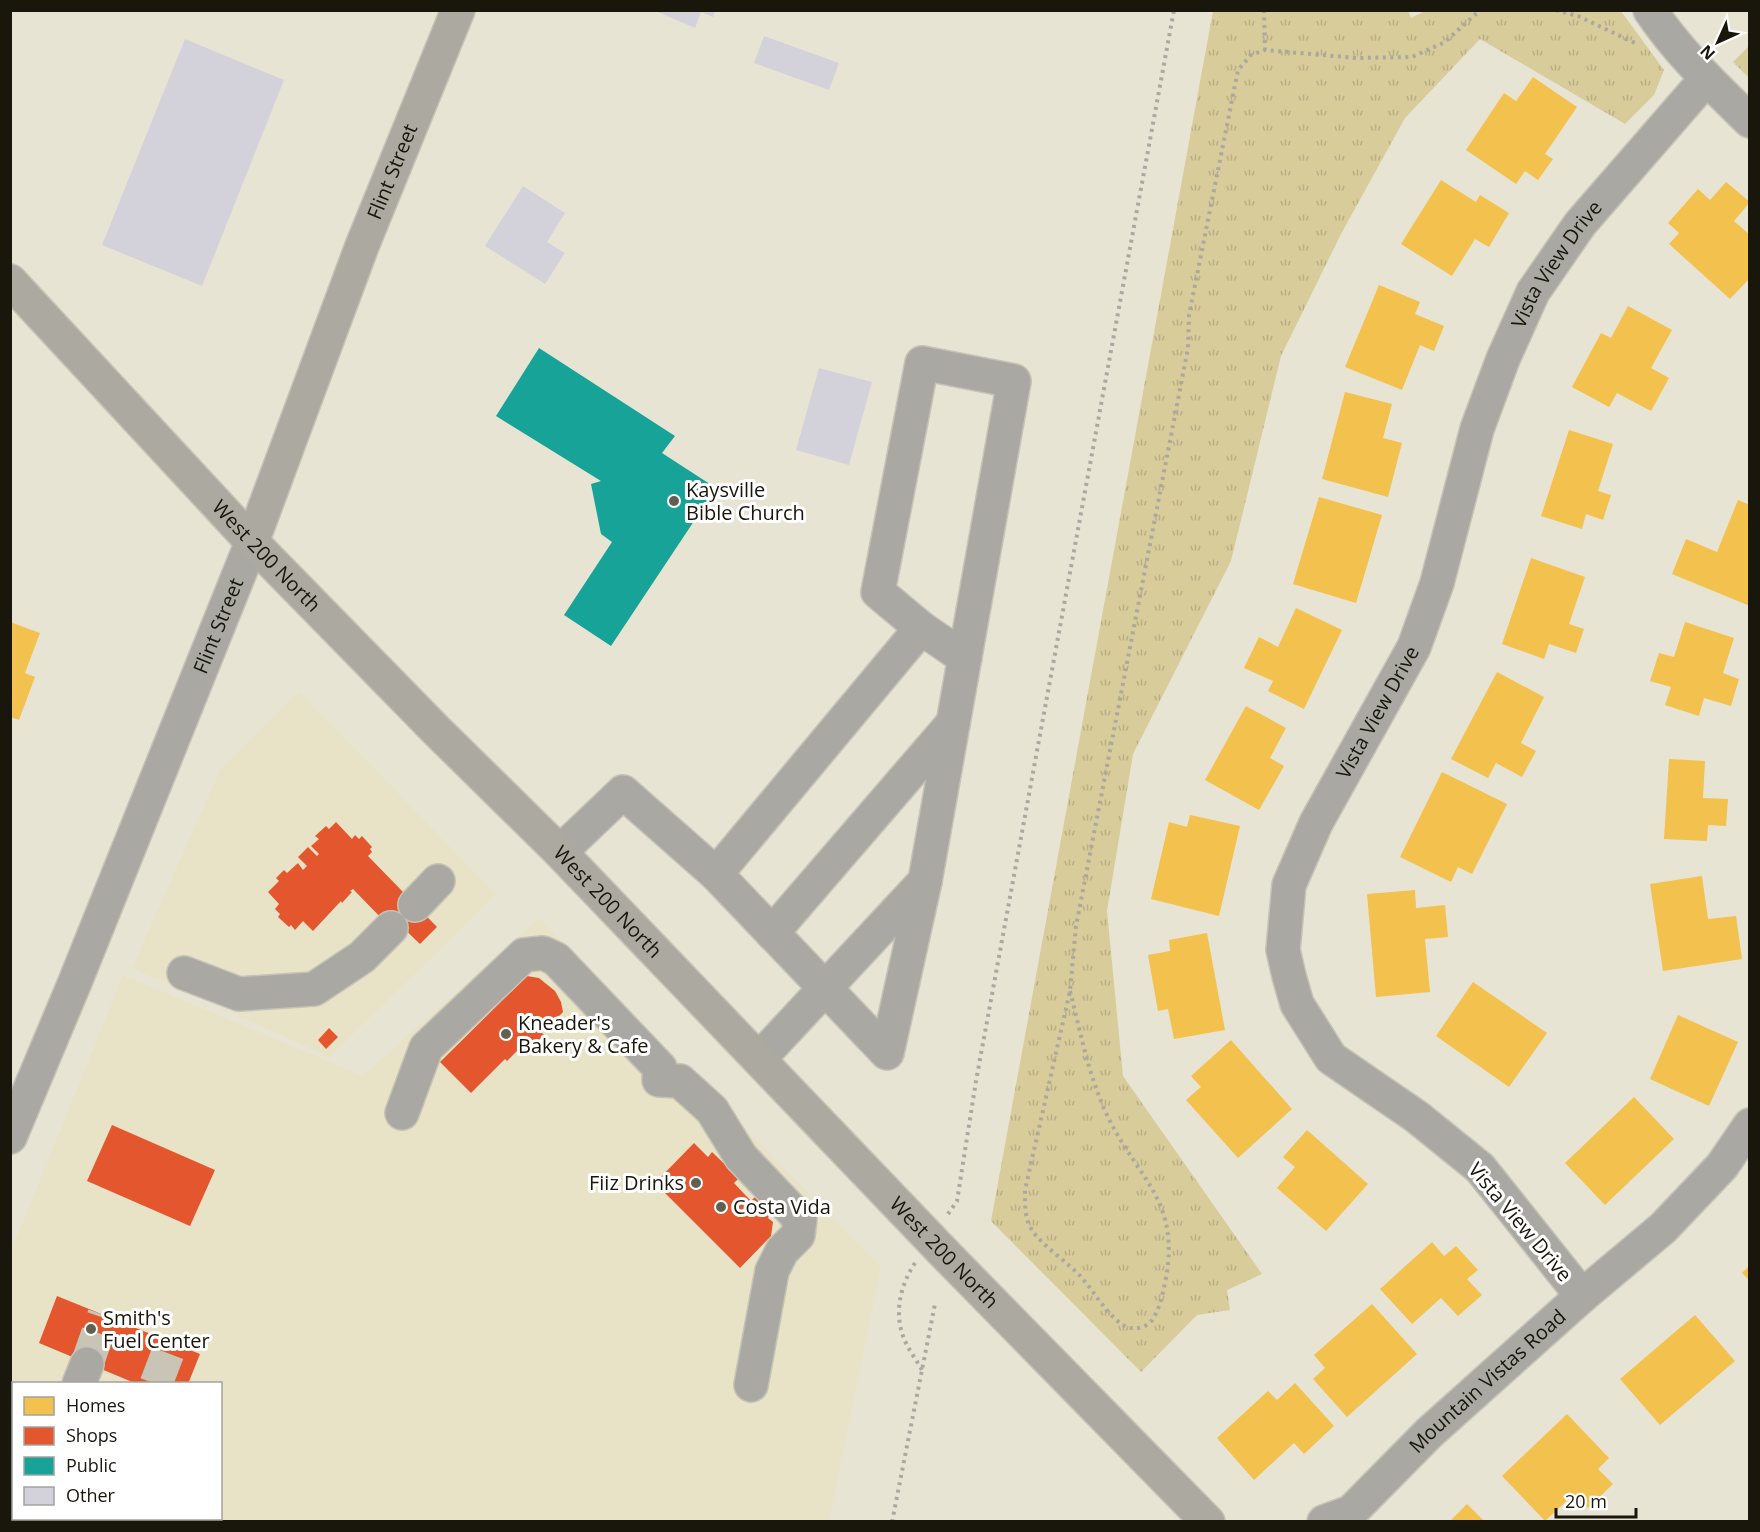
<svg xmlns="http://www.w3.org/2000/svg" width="1760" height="1532" viewBox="0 0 1760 1532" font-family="'Open Sans',sans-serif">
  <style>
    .built { fill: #e8e2c6; fill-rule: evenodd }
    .grass { fill: url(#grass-tufts) }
    .homes { fill: #f2c14e }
    .shops { fill: #e4572e }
    .public { fill: #17a398 }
    .building { fill: #d3d2db }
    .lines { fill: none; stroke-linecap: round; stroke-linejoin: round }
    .minor-tunnel { stroke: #c9c5b6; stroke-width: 33; stroke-dasharray: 33 16; stroke-linecap: butt }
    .minor-casing { stroke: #c5c2b6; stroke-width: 36 }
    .major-casing { stroke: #c5c2b6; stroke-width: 36 }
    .path { stroke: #aaa89f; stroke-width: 4; stroke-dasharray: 3 4.5; stroke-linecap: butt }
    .minor { stroke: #aaa8a3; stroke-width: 33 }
    .major { stroke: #aca9a1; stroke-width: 33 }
    .poi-dot { fill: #615f52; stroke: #fff; stroke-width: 2 }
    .labels { text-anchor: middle; stroke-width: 6; stroke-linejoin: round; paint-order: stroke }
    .street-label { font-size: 20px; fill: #19170c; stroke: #fff }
    .poi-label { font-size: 20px; fill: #19170c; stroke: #fff; text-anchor: start }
  </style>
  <defs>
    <pattern id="grass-tufts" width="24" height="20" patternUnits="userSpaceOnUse" patternTransform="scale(1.5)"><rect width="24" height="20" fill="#d8cc9b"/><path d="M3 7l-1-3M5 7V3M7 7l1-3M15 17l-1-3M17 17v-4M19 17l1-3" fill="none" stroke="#b9ae84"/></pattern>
  </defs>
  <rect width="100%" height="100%" fill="#e8e4d4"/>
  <path class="built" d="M299 692 496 894 330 1057 132 968 221 768Z
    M539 918 881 1267 829 1521 11 1522 10 1254 123 975 363 1076ZM14 1384H220V1518H14Z"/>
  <path class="grass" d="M1408 10 1411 18 1427 10 1621 11 1664 70 1654 95 1625 124 1480 39 1405 118 1341 234 1281 356 1231 561 1133 754 1107 911 1123 1076 1262 1274 1227 1290 1230 1310 1197 1315 1141 1372 991 1221 1213 11Z
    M1749 46V78L1733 62Z"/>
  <path class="homes" d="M1533 77 1577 107 1545 154 1553 159 1538 180 1525 171 1516 184 1466 150 1504 93 1516 101Z
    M1441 180 1476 202 1480 195 1509 213 1489 247 1475 239 1452 276 1401 244Z
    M1726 182 1750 202 1734 221 1750 235V278L1730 299 1669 244 1679 233 1668 223 1698 189 1710 200Z
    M1379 285 1420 302 1415 314 1444 326 1434 351 1420 345 1402 390 1345 367Z
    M1628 306 1672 330 1651 368 1669 378 1651 411 1617 393 1609 407 1572 387 1601 333 1611 338Z
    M1345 392 1392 404 1383 438 1402 443 1388 497 1322 479Z
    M1569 430 1613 444 1598 491 1611 495 1603 520 1586 514 1582 529 1541 516Z
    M1319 497 1382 515 1356 603 1293 584Z
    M1738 500 1750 505V606L1672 574 1686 539 1717 552Z
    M1531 558 1585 577 1569 624 1584 629 1576 653 1549 644 1544 659 1502 644Z
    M1296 608 1342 630 1304 709 1268 691 1273 681 1244 668 1259 637 1278 647Z
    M10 622 40 633 25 673 35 677 19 720 10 717Z
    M1685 622 1734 638 1723 673 1739 679 1731 706 1704 698 1699 716 1665 705 1671 687 1650 681 1659 653 1674 657Z
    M1497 672 1544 697 1521 743 1536 751 1522 777 1496 763 1488 778 1451 759Z
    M1246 706 1286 728 1270 758 1284 766 1259 810 1205 780Z
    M1669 759 1705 761 1703 798 1728 799 1726 826 1708 825 1707 841 1664 839Z
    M1442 772 1507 804 1472 874 1458 867 1451 882 1400 857Z
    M1190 815 1240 826 1219 916 1151 899 1169 822 1187 827Z
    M1702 876 1708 919 1736 916 1742 959 1663 971 1650 884Z
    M1415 890 1416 908 1445 905 1448 937 1425 939 1430 992 1376 997 1367 894Z
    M1207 933 1225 1030 1174 1039 1168 1009 1158 1011 1148 955 1170 951 1169 940Z
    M1473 982 1547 1033 1509 1087 1436 1036Z
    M1678 1015 1738 1042 1709 1106 1650 1079Z
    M1231 1040 1292 1109 1238 1158 1186 1100 1201 1087 1191 1076Z
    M1634 1097 1674 1139 1605 1205 1565 1163Z
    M1307 1130 1368 1184 1326 1231 1277 1188 1295 1167 1283 1157Z
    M1432 1242 1444 1256 1456 1246 1478 1270 1467 1279 1482 1295 1458 1316 1441 1298 1412 1324 1380 1289Z
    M1750 1265V1281L1742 1273Z
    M1372 1304 1417 1354 1347 1417 1313 1379 1325 1368 1314 1355Z
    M1695 1315 1735 1361 1660 1425 1620 1379Z
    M1295 1383 1334 1426 1304 1454 1294 1443 1254 1480 1217 1438 1268 1391 1277 1400Z
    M1567 1414 1609 1458 1598 1469 1613 1484 1588 1508 1574 1494 1545 1521 1502 1476Z
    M1467 1504 1485 1522H1449Z"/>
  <path class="shops" d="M336 822 352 839 355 835 359 839 362 836 372 847 370 849 372 852 368 856 437 927 420 944 397 922 391 928 353 889 350 891 352 892 342 903 341 901 313 931 303 921 295 930 291 925 289 927 278 917 280 914 275 909 279 904 268 892 279 881 276 878 284 870 287 873 298 863 303 870 307 866 298 857 308 847 317 856 319 854 311 846 319 839 315 836 326 826 329 829Z
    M527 976 539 978 555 991 561 1002 563 1012 542 1033 544 1035 531 1048 525 1043 507 1061 505 1059 471 1093 440 1062Z
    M329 1028 338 1037 326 1049 318 1040Z
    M112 1125 215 1170 190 1226 87 1181Z
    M694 1143 708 1157 712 1152 739 1178 734 1183 751 1201 755 1197 770 1212 768 1218 773 1222 771 1236 740 1268 655 1183Z
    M57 1296 200 1354 188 1384H137L39 1343Z"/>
  <path class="public" d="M539 348 675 436 662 453 716 488 611 646 564 615 612 542 601 534 591 484 601 481 496 416Z"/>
  <path class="building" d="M653 10H715L713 17 701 12 695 28Z
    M764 36 839 63 829 90 754 63Z
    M185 39 284 80 202 286 102 245Z
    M523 186 565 213 547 242 565 253 545 284 485 246Z
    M819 368 872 382 849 465 796 450Z"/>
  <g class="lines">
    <path class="minor-tunnel" d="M87 1364 104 1315
      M156 1384 172 1342"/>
    <defs>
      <g id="minor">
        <path d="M1650 10C1678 52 1714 86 1750 121"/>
        <path d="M560 852 623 792 716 874 921 628"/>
        <path d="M716 874 887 1053 925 881"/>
        <path d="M415 905 438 881"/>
        <path d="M772 933 953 723"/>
        <path d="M184 973 239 994 314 989 362 957 391 928"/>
        <path d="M759 1059 925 881 1014 381 922 363 878 592 921 628 965 658"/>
        <path d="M402 1113 426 1048 524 955 543 953 556 959 660 1068 659 1080 680 1081 712 1110 741 1157 800 1219 798 1235 782 1251 772 1271 751 1385"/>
        <path id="s1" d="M10 1137 75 982 252 542"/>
        <path id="s2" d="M1582 1296 1480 1168 1417 1117 1331 1058 1297 1004 1289 976 1283 950 1289 885 1316 823 1414 647 1437 583 1477 429 1503 359 1533 292 1580 224 1706 79"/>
        <path d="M79 1384 87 1364"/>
        <path id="s3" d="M1324 1522 1351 1512 1429 1433 1582 1296 1663 1228 1722 1166 1750 1125"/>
      </g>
      <g id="major">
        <path id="s4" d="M10 281 252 542 436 730 560 852 946 1255 1208 1522"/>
        <path id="s5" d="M252 542 362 246 458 10"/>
      </g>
    </defs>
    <use href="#minor" class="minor-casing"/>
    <use href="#major" class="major-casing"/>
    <path class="path" d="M1264 10 1265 50
      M1556 10 1578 16 1637 44
      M1070 991C1081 1034 1089 1078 1108 1117 1138 1179 1180 1200 1166 1278 1163 1292 1161 1305 1154 1317 1150 1326 1137 1331 1127 1327 1109 1319 1094 1291 1081 1277 1069 1263 1040 1244 1032 1230 1024 1218 1025 1204 1025 1190L1070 991 1076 926 1188 348 1189 315 1238 70 1251 55 1265 50 1357 58 1412 57 1445 42 1480 10
      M948 1214 957 1201 976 1081 1174 10
      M915 1263C901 1284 894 1311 903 1336 907 1348 916 1359 922 1370
      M892 1522 935 1304"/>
    <use href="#minor" class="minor"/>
    <use href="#major" class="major"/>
  </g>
  <g class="poi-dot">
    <circle cx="674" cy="501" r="6"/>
    <circle cx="506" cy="1034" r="6"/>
    <circle cx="696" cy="1183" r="6"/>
    <circle cx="721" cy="1207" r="6"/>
    <circle cx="91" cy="1329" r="6"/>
  </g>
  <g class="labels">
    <g class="street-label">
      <text dy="7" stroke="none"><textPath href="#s5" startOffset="396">Flint Street</textPath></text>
      <text dy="7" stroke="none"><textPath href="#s2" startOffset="1214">Vista View Drive</textPath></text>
      <text dy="7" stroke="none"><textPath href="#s4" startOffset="376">West 200 North</textPath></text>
      <text dy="7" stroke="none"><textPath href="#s1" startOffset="552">Flint Street</textPath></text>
      <text dy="7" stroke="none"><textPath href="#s2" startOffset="728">Vista View Drive</textPath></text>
      <text dy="7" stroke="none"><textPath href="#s4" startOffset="862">West 200 North</textPath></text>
      <text transform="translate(1520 1222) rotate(50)" y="7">Vista View Drive</text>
      <text dy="7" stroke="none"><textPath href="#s4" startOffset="1348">West 200 North</textPath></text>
      <text dy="7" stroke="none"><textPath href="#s3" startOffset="218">Mountain Vistas Road</textPath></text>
    </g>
    <g class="poi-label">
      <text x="686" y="497">Kaysville<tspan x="686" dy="23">Bible Church</tspan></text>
      <text x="518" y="1030">Kneader's<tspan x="518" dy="23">Bakery &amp; Cafe</tspan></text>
      <text x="684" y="1190" text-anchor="end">Fiiz Drinks</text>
      <text x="733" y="1214">Costa Vida</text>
      <text x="103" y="1325">Smith's<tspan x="103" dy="23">Fuel Center</tspan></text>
    </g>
  </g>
  <rect width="1760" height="1532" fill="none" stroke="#19170c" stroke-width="24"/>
  <rect x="12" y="1382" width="210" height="138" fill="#ffffff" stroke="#a3a29e" stroke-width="1.5"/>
  <rect x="24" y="1397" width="30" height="18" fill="#f2c14e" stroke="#a3a29e" stroke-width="1.5"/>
  <text x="66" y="1412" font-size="18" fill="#19170c">Homes</text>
  <rect x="24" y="1427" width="30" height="18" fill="#e4572e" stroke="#a3a29e" stroke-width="1.5"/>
  <text x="66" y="1442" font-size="18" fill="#19170c">Shops</text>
  <rect x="24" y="1457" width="30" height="18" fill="#17a398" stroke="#a3a29e" stroke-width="1.5"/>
  <text x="66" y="1472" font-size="18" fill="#19170c">Public</text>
  <rect x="24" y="1487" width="30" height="18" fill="#d3d2db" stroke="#a3a29e" stroke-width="1.5"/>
  <text x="66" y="1502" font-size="18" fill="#19170c">Other</text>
  <g transform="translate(1718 42) rotate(225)" stroke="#ffffff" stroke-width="4.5" paint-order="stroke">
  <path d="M0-4.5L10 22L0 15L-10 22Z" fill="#19170c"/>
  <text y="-9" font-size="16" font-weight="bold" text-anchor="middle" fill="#19170c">N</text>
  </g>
  <path d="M1556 1508v9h80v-9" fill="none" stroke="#19170c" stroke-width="3"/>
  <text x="1565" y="1508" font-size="18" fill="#19170c" stroke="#ffffff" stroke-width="4.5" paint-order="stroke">20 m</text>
</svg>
